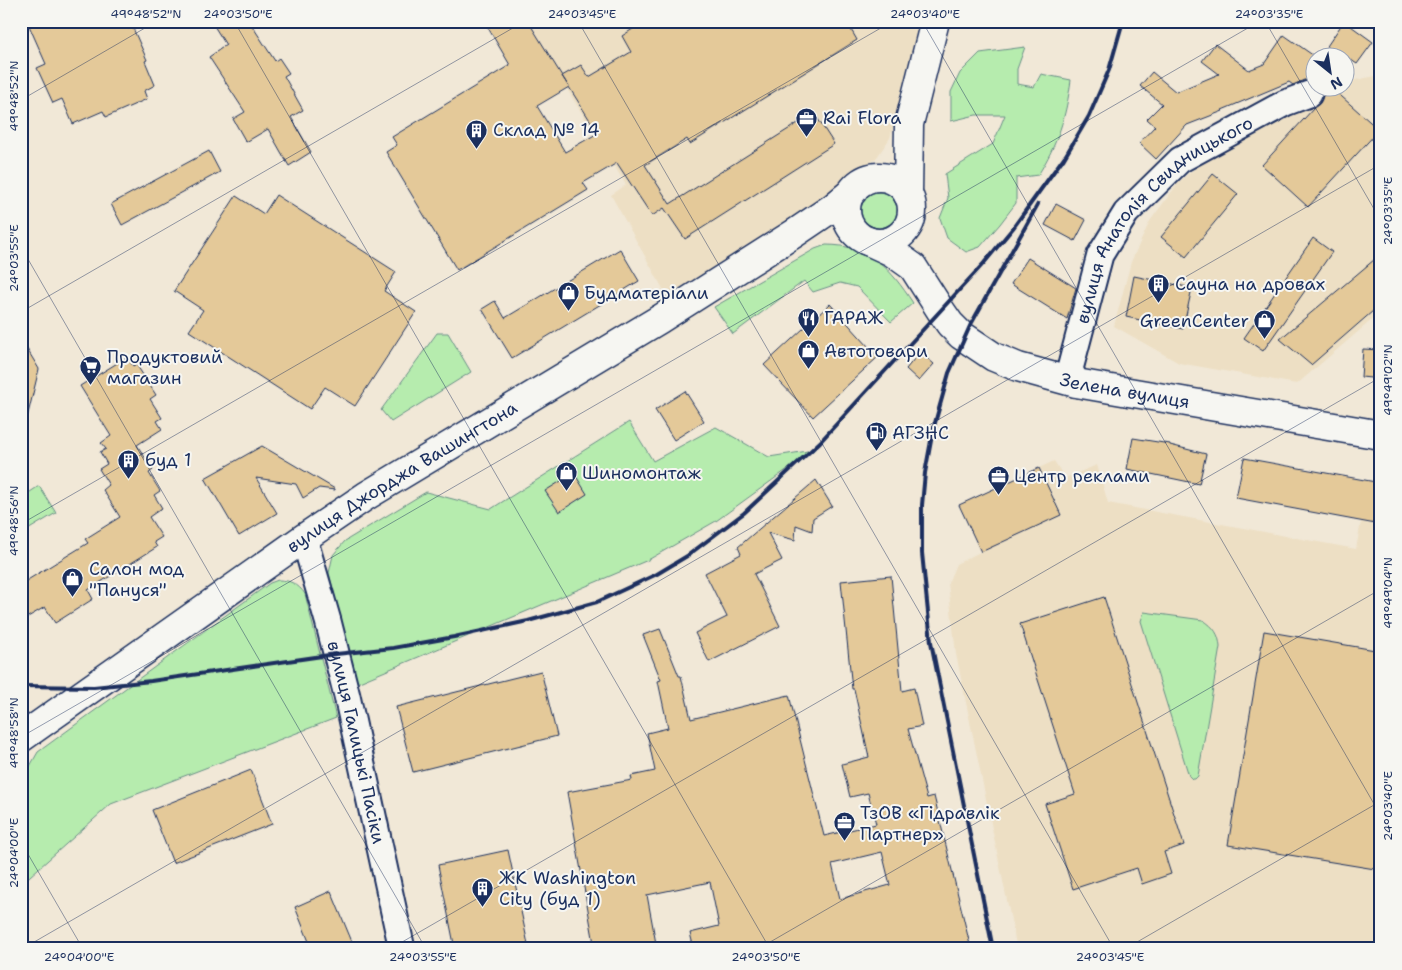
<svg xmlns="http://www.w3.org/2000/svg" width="1402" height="970" viewBox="0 0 1402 970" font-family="'Shantell Sans',sans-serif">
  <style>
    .built { fill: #eddfc4 }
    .green { fill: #b6ecae; stroke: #688e86 }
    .building { fill: #e4c999; stroke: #1b2f5e; fill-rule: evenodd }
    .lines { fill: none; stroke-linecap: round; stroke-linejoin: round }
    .minor-casing { stroke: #1b2f5e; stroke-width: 29 }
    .major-casing { stroke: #1b2f5e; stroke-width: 31 }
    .minor { stroke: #f6f6f2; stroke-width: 25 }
    .major { stroke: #f6f6f2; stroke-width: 28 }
    .rail { stroke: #1b2f5e; stroke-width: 4 }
    .ticks { fill: none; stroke: #1b2f5e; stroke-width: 1; stroke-opacity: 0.45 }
    .labels { text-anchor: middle; stroke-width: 4; stroke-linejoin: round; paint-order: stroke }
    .poi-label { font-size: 18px; fill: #1b2f5e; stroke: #f6f6f2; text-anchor: start }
    .street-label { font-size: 18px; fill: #1b2f5e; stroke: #f6f6f2 }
    .neatline { fill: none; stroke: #1b2f5e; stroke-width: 2 }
    .ticks-label { font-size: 12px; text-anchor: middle; fill: #1b2f5e }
  </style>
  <rect width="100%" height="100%" fill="#f1e8d7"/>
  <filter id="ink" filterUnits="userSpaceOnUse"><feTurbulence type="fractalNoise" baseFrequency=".02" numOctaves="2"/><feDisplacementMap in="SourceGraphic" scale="10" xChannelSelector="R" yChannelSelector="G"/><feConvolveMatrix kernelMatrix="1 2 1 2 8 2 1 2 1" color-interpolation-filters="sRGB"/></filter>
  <g filter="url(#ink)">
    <path class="built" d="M525 21H919L890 138 877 157 858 175 667 296 611 195 626 185Z
      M1381 75V312L1297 384 1179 363 1114 326 1131 262 1150 221 1179 182 1228 140 1285 103 1327 88H1344L1345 82Z
      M1054 461 1065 478 1097 465 1108 503 1356 549 1367 490 1381 492V949H1017L956 654 948 583 956 564 980 552 959 505Z"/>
    <path class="green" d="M1025 47 1017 69V84L1034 87 1041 74 1071 80C1066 117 1058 143 1038 175L1016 178V203L1000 224 980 247 966 252 947 238 940 218 948 198 945 174 993 144 1005 115H976L951 121V92L960 73 980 53Z
      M861 210a18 18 0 1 1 36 0a18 18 0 1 1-36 0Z
      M826 245C870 245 890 268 913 303L891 322 857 287 840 283 813 292 804 281 733 334 714 307 815 249Z
      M437 333H448L471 372 391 422 381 410Z
      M629 422 653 461 716 427 769 457 814 450 716 521 648 560 357 683 329 573 333 555 345 541 426 492 491 509Z
      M39 486 56 513 21 534V498Z
      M278 580C290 580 298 584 305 594L336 718 111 804 21 884V782L38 752 270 583Z
      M1144 612 1203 620C1214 627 1219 634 1220 647L1198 776 1195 779H1192L1189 776 1141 621Z"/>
    <path class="building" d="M27 21H124L128 29 132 26 147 60 145 61 155 85 144 91 147 99 106 117 103 111 73 124 62 99 53 103 37 68 46 64Z
      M211 21H249L275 61 279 58 289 73 284 76 303 110 291 117 311 152 289 166 268 129 246 142 233 119 245 112 209 57 226 45Z
      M484 21H528L562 76 581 65 589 77 631 52 622 36 645 21H846L857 40 690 144 687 139 645 165 670 204 814 113 834 144 685 239 664 208 652 216 617 163 583 183 588 190 457 270 386 152 397 145 392 137 510 65ZM562 76 598 133 565 152 537 106 569 87Z
      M1344 21 1373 42 1357 64 1348 58H1319Z
      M1284 35 1314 56V81L1311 80H1304L1293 85 1289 82 1222 110 1223 111 1187 125 1156 159 1139 143 1155 126 1147 119 1162 104 1140 86 1152 72 1176 92 1219 74 1202 61 1215 44 1249 70 1264 64Z
      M1322 89V88H1332L1379 130 1308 207 1262 165 1314 108 1320 103 1323 96Z
      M209 151 220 172 122 225 111 204Z
      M1213 174 1238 194 1186 257 1161 237Z
      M276 195 396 272 384 291 416 312 355 406 325 387 310 409 189 331 203 310 174 291 236 196 264 214Z
      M1056 204 1086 220 1075 241 1045 225Z
      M1313 238 1332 252 1263 351 1244 338Z
      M620 249 639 281 512 358 482 309 495 301 505 318Z
      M1381 254V304L1311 365 1280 339Z
      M1028 258 1076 288 1067 319 1011 284Z
      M1134 276 1192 288 1183 329 1126 317Z
      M830 304 878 357 813 417 764 365Z
      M21 339 39 369 27 418 21 417Z
      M1363 349 1381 350V379L1361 377Z
      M920 352 934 364 919 381 906 369Z
      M127 357 133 366 136 364 156 395 150 399 162 418 157 421 162 429 137 445 153 470 149 473 160 491 154 495 162 508 149 517 162 537 154 542 157 547 88 590 93 599 55 623 45 607 21 621V584L88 543 85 539 120 517 103 490 109 485 99 469 107 464 100 452 106 449 101 443 111 436 80 386Z
      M685 391 704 421 674 440 655 410Z
      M1133 438 1170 444V445L1206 454 1199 484 1127 469Z
      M262 446 335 489V490L319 488 303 498 296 484 256 478 277 513 239 536 205 478Z
      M1244 458 1381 483V525L1236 498Z
      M1039 468 1061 515 981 552 959 505Z
      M574 473 587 494 559 512 545 491Z
      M816 480 832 506 813 518 812 531 796 525 795 540 768 533 782 560 754 574 780 626 709 662 695 633 727 617 705 573 741 554 738 547Z
      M891 576 902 691 914 688 922 726 908 729 927 798 934 796 971 949H694L690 933 719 926 710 882 647 895 657 949H595L567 792 632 780 631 776 655 771 647 733 668 728 658 681 661 680 643 635 660 629 679 676H681L691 719 789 695 824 836 876 824 868 793 850 797 842 764 869 757 854 689H852L841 581ZM882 852 890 885 840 899 832 864Z
      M1104 597 1184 845 1164 852 1171 874 1142 884 1137 868 1073 889 1045 804 1075 794 1020 624Z
      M1264 631 1381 651V870L1228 845Z
      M541 671 557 736 413 772 396 707Z
      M251 770 272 824 173 863 152 810Z
      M508 850 529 949H455L438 865Z
      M331 891 355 949H312L295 907Z"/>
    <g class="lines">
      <defs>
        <g id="minor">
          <path id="s1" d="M1076 383 1070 369 1100 255 1126 213 1180 160 1285 103 1309 94"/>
          <path id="s2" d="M304 538 328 621 347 696 402 949"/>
        </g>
        <g id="major">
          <circle cx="879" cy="210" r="33"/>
          <path d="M908 195 909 124 935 21"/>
          <path id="s3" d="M868 241 892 252 913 267 941 311 950 324 961 335 994 357 1018 367 1076 383 1381 435"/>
          <path id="s4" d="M21 738 304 538 366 496 660 319 795 233 835 206 853 191"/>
        </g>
      </defs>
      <use href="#minor" class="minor-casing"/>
      <use href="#major" class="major-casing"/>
      <use href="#minor" class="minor"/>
      <use href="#major" class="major"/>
      <path class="rail" d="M1063 160 1089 116 1109 70 1123 21
        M21 686 94 687 151 681 336 654 393 648 454 637 528 621 597 602 657 574 687 556 744 513 820 442 984 263 1013 228 1065 156
        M993 949 931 642 922 553V505L925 473 933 430 949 373 970 326 1038 204"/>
    </g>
  </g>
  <path class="ticks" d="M234 21 770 949M578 21 1114 949M922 21 1381 816M1265 21 1381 221M21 100 157 21M21 247 426 949M21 312 525 21M21 524 893 21M21 737 1260 21M21 842 83 949M22 949 1381 164M390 949 1381 377M758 949 1381 589M1125 949 1381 801"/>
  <defs>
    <symbol id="office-pin" viewBox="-11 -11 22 30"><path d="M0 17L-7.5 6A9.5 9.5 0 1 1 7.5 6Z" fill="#1b2f5e" stroke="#f6f6f2"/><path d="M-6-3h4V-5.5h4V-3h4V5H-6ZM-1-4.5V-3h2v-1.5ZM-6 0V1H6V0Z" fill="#fff"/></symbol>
    <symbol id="building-pin" viewBox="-11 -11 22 30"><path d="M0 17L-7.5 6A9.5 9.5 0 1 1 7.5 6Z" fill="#1b2f5e" stroke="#f6f6f2"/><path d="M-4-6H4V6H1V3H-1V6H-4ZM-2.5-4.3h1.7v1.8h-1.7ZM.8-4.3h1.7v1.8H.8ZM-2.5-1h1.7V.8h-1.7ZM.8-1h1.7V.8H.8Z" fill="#fff"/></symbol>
    <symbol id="shop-pin" viewBox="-11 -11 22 30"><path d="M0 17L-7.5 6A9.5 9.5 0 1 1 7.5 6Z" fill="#1b2f5e" stroke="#f6f6f2"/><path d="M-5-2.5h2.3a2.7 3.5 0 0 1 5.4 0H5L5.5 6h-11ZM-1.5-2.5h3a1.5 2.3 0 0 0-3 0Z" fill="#fff"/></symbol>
    <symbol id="restaurant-pin" viewBox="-11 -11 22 30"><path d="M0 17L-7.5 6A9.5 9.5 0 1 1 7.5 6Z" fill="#1b2f5e" stroke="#f6f6f2"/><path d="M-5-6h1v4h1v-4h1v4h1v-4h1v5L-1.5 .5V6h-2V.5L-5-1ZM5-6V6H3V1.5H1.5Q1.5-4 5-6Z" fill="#fff"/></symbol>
    <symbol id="supermarket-pin" viewBox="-11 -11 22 30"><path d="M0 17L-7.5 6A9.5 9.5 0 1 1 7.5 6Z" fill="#1b2f5e" stroke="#f6f6f2"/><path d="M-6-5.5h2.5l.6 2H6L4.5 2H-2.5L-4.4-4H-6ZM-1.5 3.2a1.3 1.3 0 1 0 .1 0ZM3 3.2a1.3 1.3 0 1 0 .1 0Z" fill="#fff"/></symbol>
    <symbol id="fuel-pin" viewBox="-11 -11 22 30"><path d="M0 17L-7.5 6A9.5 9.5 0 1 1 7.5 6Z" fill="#1b2f5e" stroke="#f6f6f2"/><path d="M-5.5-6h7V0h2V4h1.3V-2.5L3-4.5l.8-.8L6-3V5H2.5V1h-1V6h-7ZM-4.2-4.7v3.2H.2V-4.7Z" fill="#fff"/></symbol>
  </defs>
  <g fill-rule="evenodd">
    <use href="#office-pin" x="794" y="106" width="25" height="34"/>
    <use href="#building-pin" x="464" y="118" width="25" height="34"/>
    <use href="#building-pin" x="1146" y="272" width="25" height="34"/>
    <use href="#shop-pin" x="556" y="280" width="25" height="34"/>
    <use href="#restaurant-pin" x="796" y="306" width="25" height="34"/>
    <use href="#shop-pin" x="1252" y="308" width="25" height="34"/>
    <use href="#shop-pin" x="796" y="338" width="25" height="34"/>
    <use href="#supermarket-pin" x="78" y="354" width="25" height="34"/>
    <use href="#fuel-pin" x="864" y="420" width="25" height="34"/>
    <use href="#building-pin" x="116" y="448" width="25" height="34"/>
    <use href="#shop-pin" x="554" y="460" width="25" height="34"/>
    <use href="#office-pin" x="986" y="464" width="25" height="34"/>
    <use href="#shop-pin" x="60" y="566" width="25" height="34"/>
    <use href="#office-pin" x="832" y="810" width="25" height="34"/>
    <use href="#building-pin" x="470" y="876" width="25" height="34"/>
  </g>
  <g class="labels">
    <g class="poi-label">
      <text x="823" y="124">Rai Flora</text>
      <text x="493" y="136">Склад № 14</text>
      <text x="1175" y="290">Сауна на дровах</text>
      <text x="584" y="299">Будматеріали</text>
      <text x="824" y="324">ГАРАЖ</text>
      <text x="1249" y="327" text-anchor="end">GreenCenter</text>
      <text x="824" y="357">Автотовари</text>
      <text x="107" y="363">Продуктовий<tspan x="107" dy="21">магазин</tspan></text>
      <text x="892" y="439">АГЗНС</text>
      <text x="145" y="466">буд 1</text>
      <text x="582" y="479">Шиномонтаж</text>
      <text x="1014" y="482">Центр реклами</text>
      <text x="89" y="575">Салон мод<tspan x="89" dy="21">"Пануся"</tspan></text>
      <text x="860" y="819">ТзОВ «Гідравлік<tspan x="860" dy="21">Партнер»</tspan></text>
      <text x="499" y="884">ЖК Washington<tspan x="499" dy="21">City (буд 1)</tspan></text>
    </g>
    <g class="street-label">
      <text dy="6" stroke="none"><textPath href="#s1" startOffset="201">вулиця Анатолія Свидницького</textPath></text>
      <text dy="6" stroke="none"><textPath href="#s3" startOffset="311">Зелена вулиця</textPath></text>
      <text dy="6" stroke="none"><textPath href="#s4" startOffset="462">вулиця Джорджа Вашингтона</textPath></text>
      <text dy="6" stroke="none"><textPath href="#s2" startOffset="211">вулиця Галицькі Пасіки</textPath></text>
    </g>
  </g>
  <rect width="1402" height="970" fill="none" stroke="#f6f6f2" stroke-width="55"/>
  <g transform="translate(1330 72) rotate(150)"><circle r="24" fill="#f6f6f2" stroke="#9ea6b7"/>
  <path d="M0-4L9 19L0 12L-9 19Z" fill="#1b2f5e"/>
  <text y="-8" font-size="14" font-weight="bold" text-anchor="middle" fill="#1b2f5e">N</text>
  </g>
  <rect x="28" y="28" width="1346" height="914" class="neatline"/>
  <g class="ticks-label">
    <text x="146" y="18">49°48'52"N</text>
    <text x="238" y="18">24°03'50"E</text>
    <text x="582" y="18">24°03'45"E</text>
    <text x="925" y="18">24°03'40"E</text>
    <text x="1269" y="18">24°03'35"E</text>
    <text transform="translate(14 96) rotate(-90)" y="4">49°48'52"N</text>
    <text transform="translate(1388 211) rotate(-90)" y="4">24°03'35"E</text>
    <text transform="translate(14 258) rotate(-90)" y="4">24°03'55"E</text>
    <text transform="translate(1388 380) rotate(-90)" y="4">49°49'02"N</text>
    <text transform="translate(14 521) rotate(-90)" y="4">49°48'56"N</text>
    <text transform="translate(1388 593) rotate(-90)" y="4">49°49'04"N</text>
    <text transform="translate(14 733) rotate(-90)" y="4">49°48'58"N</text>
    <text transform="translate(1388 806) rotate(-90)" y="4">24°03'40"E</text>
    <text transform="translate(14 853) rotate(-90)" y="4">24°04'00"E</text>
    <text x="79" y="961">24°04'00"E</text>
    <text x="423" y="961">24°03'55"E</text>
    <text x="766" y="961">24°03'50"E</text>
    <text x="1110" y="961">24°03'45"E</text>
  </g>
</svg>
